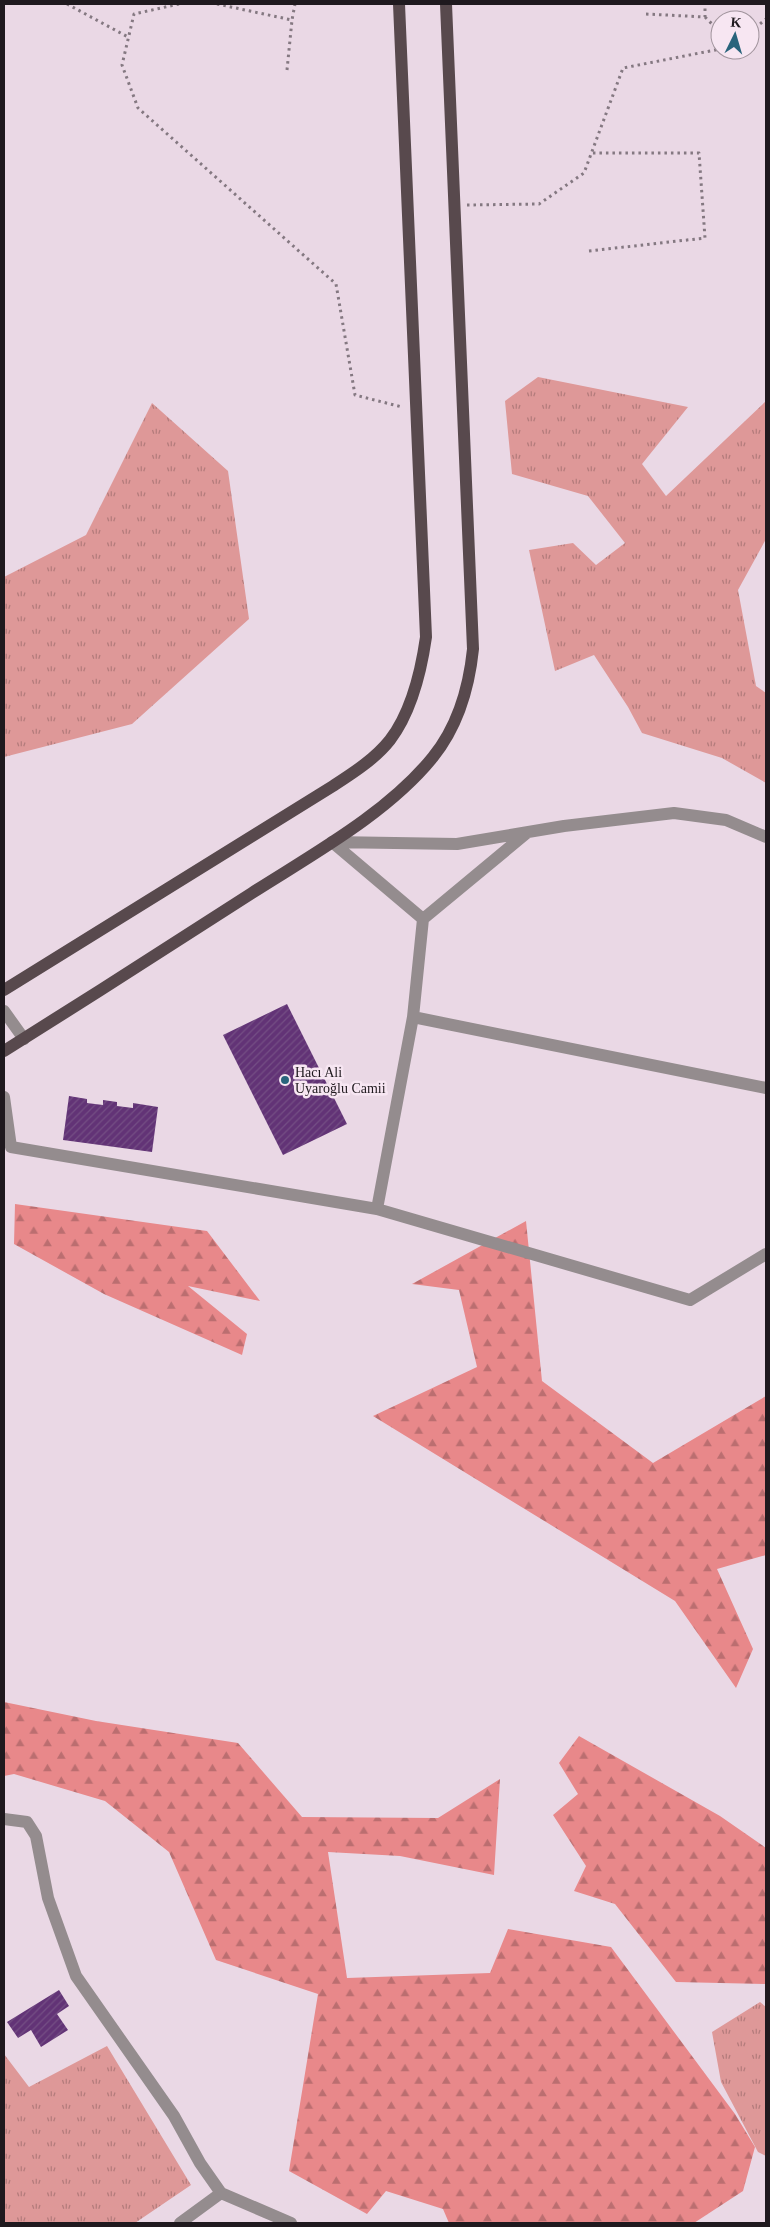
<svg xmlns="http://www.w3.org/2000/svg" width="770" height="2227" viewBox="0 0 770 2227" font-family="'Times New Roman',serif">
  <style>
    .grass { fill: url(#grass-tufts) }
    .forest { fill: url(#forest-firs) }
    .building { fill: url(#building-hatch) }
    .lines { fill: none; stroke-linecap: round; stroke-linejoin: round }
    .path { stroke: #847881; stroke-width: 3; stroke-dasharray: 2.5 4; stroke-linecap: butt }
    .minor { stroke: #948c8e; stroke-width: 12 }
    .tertiary { stroke: #948c8e; stroke-width: 12 }
    .primary { stroke: #58494d; stroke-width: 12 }
    .poi-dot { fill: #29647c; stroke: #f7e6f2; stroke-width: 2 }
    .labels { text-anchor: middle; stroke-width: 5; stroke-linejoin: round; paint-order: stroke }
    .poi-label { font-size: 14px; fill: #1f191e; stroke: #f7e6f2; text-anchor: start }
  </style>
  <defs>
    <pattern id="grass-tufts" width="24" height="20" patternUnits="userSpaceOnUse" patternTransform="scale(1.25)"><rect width="24" height="20" fill="#de9898"/><path d="M3 7l-1-3M5 7V3M7 7l1-3M15 17l-1-3M17 17v-4M19 17l1-3" fill="none" stroke="#b37b7b"/></pattern>
    <pattern id="forest-firs" width="22" height="20" patternUnits="userSpaceOnUse" patternTransform="scale(1.25)"><rect width="22" height="20" fill="#e8888a"/><path d="M5 1l3.5 6h-7zM16 11l3.5 6h-7z" fill="#bb6e70"/></pattern>
    <pattern id="building-hatch" width="6" height="6" patternUnits="userSpaceOnUse" patternTransform="scale(1.25)"><rect width="6" height="6" fill="#623376"/><path d="M-1 1l2-2M0 6l6-6M5 7l2-2" fill="none" stroke="#744e84"/></pattern>
  </defs>
  <rect width="100%" height="100%" fill="#ead8e5"/>
  <path class="grass" d="M538 377 688 407 642 464 666 496 766 401V539L738 590 756 686 766 693V783L722 758 642 733 628 707 594 655 555 671 529 550 573 543 596 565 625 543 588 496 512 474 505 401Z
    M152 403 228 471 249 619 132 724 4 757V577L86 535Z
    M760 2002 766 2007V2156L758 2152 721 2082 712 2032Z
    M107 2046 191 2185 135 2223H4V2054L29 2087Z"/>
  <path class="forest" d="M15 1204 207 1231 260 1301 188 1286 247 1334 242 1355 104 1294 14 1244Z
    M526 1221 542 1381 653 1463 766 1396V1555L717 1569 753 1649 736 1688 675 1601 373 1416 477 1367 459 1290 412 1284Z
    M4 1702 96 1721 238 1743 302 1817 438 1818 500 1779 494 1875 400 1856 328 1852 347 1978 490 1973 508 1929 611 1947 735 2114 755 2147 743 2191 694 2223H449L443 2209 386 2191 367 2214 289 2171 318 1994 216 1960 169 1852 105 1801 14 1774 4 1776Z
    M579 1736 720 1816 766 1848V1984L676 1982 615 1904 574 1891 586 1866 553 1815 578 1794 559 1763Z"/>
  <path class="building" d="M287 1004 347 1124 283 1155 223 1035Z
    M69 1096 87 1099V1103L103 1105V1100L117 1102V1106L133 1108V1103L158 1107 152 1152 63 1140Z
    M59 1990 69 2006 57 2014 68 2030 41 2047 31 2030 18 2038 7 2022Z"/>
  <g class="lines">
    <path class="path" d="M67 4 128 37
      M179 4 134 14 122 65 138 108 336 284 355 395 402 407
      M217 4 292 20 295 4
      M646 14 705 17V4
      M705 17 720 32
      M750 32 766 19
      M287 70 292 20
      M467 205 539 204 584 173 623 68 720 49
      M589 251 705 238 699 153H591"/>
    <path class="minor" d="M332 842 457 844 564 826 674 813 726 820 766 837
      M332 842 423 919
      M413 1017 423 919 528 832
      M4 1097 11 1147 377 1209 690 1300 766 1254
      M377 1209 413 1017 766 1088
      M4 1819 27 1822 36 1836 48 1898 76 1976 174 2116 200 2163 221 2193 180 2223
      M221 2193 291 2223"/>
    <path class="tertiary" d="M4 1011 24 1039"/>
    <path class="primary" d="M4 990 333 786C353 773 375 759 390 740 412 711 421 672 426 637L399 4
      M4 1051C87 999 170 946 252 893 313 854 388 813 433 757 458 726 469 688 473 649L446 4"/>
  </g>
  <circle class="poi-dot" cx="285" cy="1080" r="5"/>
  <g class="labels">
    <g class="poi-label">
      <text x="295" y="1077">Hacı Ali<tspan x="295" dy="16">Uyaroğlu Camii</tspan></text>
    </g>
  </g>
  <rect width="770" height="2227" fill="none" stroke="#1f191e" stroke-width="10"/>
  <g transform="translate(735 35) rotate(5)"><circle r="24" fill="#f7e6f2" stroke="#a1949d"/>
  <path d="M0-4L9 19L0 12L-9 19Z" fill="#29647c"/>
  <text y="-8" font-size="14" font-weight="bold" text-anchor="middle" fill="#1f191e">K</text>
  </g>
</svg>
